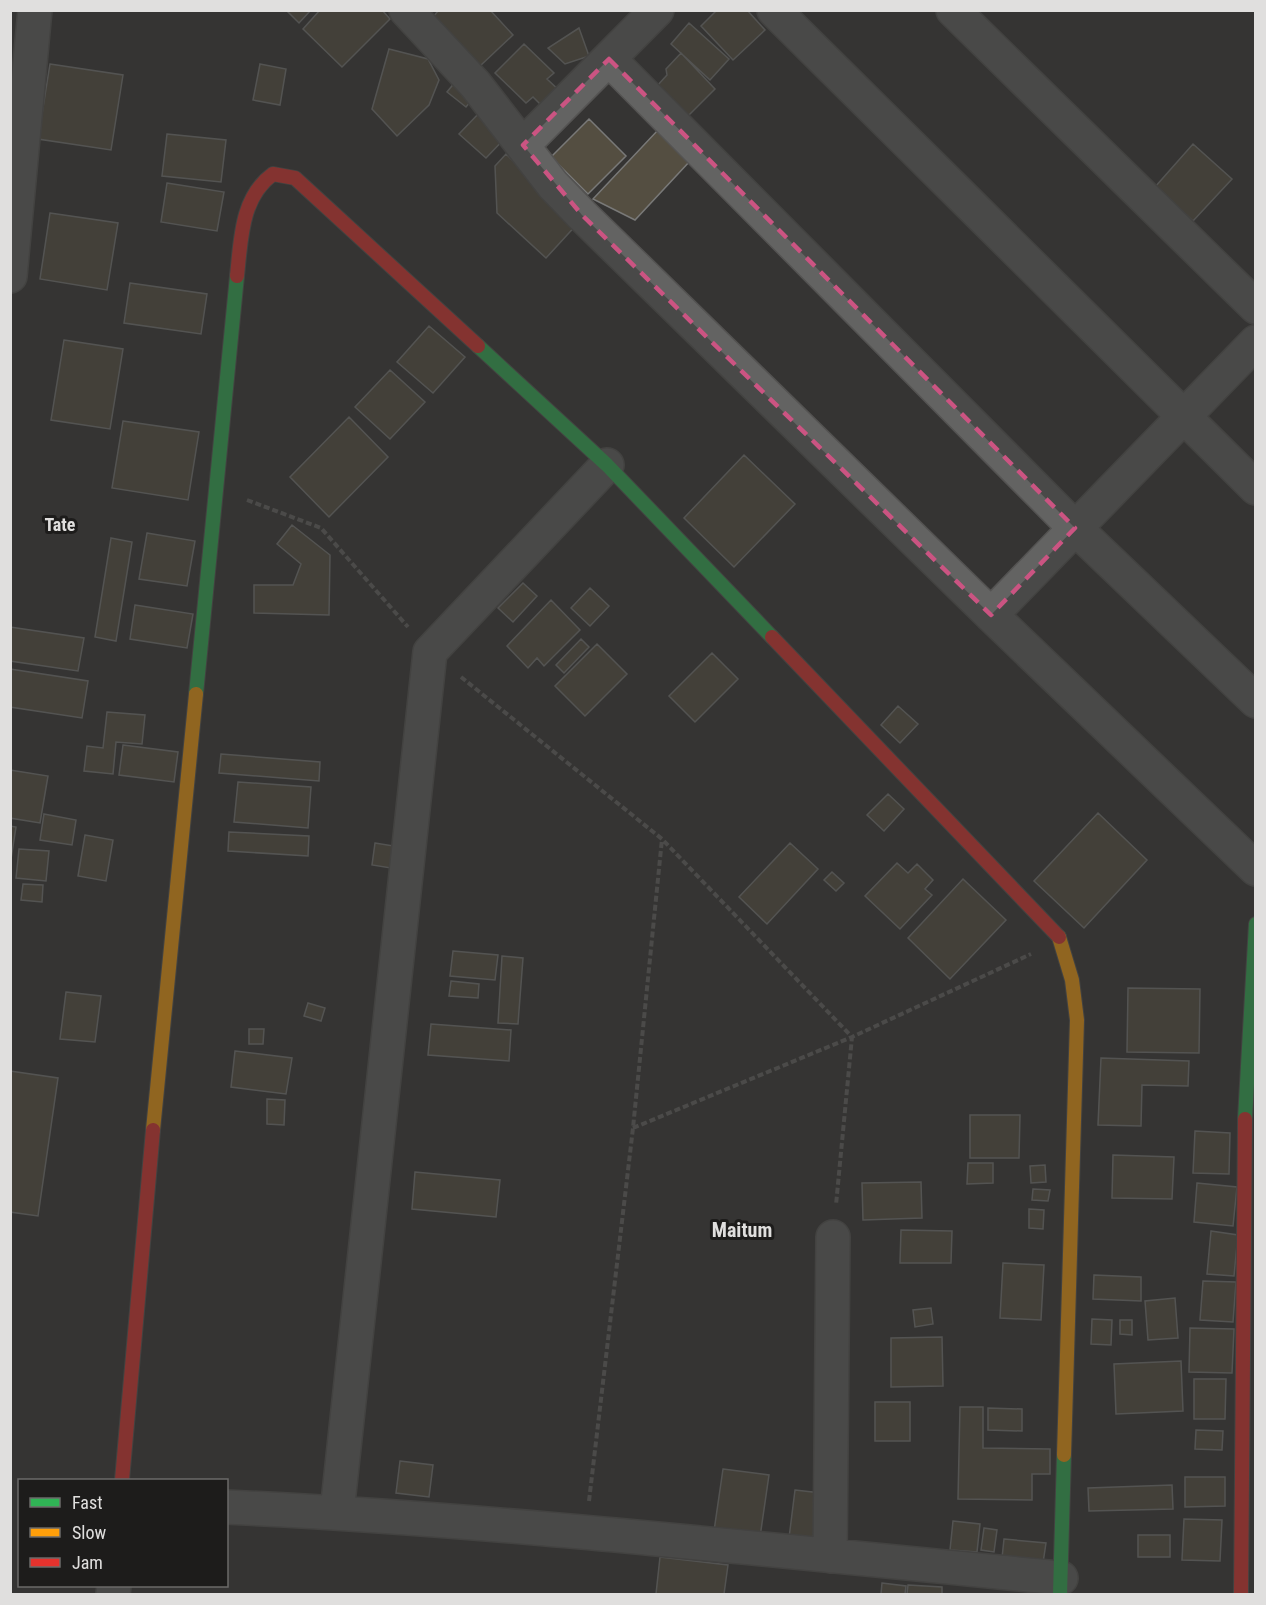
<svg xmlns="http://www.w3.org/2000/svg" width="1266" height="1605" viewBox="0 0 1266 1605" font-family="'Roboto Condensed',sans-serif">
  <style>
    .building { fill: #544e41; stroke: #797978; stroke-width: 1.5 }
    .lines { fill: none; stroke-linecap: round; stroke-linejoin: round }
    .street-casing { stroke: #545352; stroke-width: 36 }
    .fast-casing { stroke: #545352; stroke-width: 16 }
    .slow-casing { stroke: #545352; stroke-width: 16 }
    .jam-casing { stroke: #545352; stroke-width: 16 }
    .path { stroke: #666564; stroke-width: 4; stroke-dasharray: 6 3; stroke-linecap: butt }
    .street { stroke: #636362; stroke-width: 33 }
    .fast { stroke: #30b455; stroke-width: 14 }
    .slow { stroke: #ff9f0a; stroke-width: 14 }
    .jam { stroke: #e5322d; stroke-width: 14 }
    .marked { fill: none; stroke: #cb5482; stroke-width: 4.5; stroke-dasharray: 12 8; stroke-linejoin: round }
    .labels { text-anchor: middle; stroke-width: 6; stroke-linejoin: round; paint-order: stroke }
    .neighbourhood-label { font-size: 18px; font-weight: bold; fill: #e0dfde; stroke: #1d1c1b }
    .quarter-label { font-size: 20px; font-weight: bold; fill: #e0dfde; stroke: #1d1c1b }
  </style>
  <rect width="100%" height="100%" fill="#353433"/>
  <path class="building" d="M286 10H311L299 23Z
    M320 10H382L390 19 342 67 303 29Z
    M439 10H490L513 35 480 66 432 18Z
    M717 10H747L765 30 733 60 701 26Z
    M689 23 729 59 710 80 671 44Z
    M579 28 589 56 565 64 548 48Z
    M524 44 554 73 547 79 562 93 546 110 533 97 526 103 495 73Z
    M389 49 428 59 439 80 429 105 397 136 372 109Z
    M681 53 715 89 688 116 657 86 667 75 666 69Z
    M50 64 123 75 111 150 38 139Z
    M260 64 286 69 280 105 253 100Z
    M460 76 479 91 466 107 447 92Z
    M481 111 508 135 486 158 459 134Z
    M589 119 626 156 588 194 551 157Z
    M658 130 690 161 635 220 593 199Z
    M167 134 226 140 221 182 162 176Z
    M1193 144 1232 179 1193 221 1155 187Z
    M506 154 579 222 546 258 497 213 495 166Z
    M167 183 224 192 217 231 161 222Z
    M50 213 118 223 107 290 40 279Z
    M130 283 207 294 201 334 124 323Z
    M429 326 465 357 433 393 397 362Z
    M64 340 123 349 110 429 51 420Z
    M390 370 425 402 390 439 355 407Z
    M349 417 388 457 329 517 290 477Z
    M123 421 199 432 188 500 112 488Z
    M744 455 795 504 734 567 684 518Z
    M292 525 330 555 329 615 254 613V585H293L301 564 277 544Z
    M147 533 195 541 187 586 139 579Z
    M111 538 132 542 116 641 95 637Z
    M523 583 537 596 513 622 498 608Z
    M590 588 609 606 590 626 571 608Z
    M551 600 580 630 544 666 537 658 528 668 507 646Z
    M135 605 193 614 187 648 130 639Z
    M10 627 84 638 78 671 10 661Z
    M581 639 589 647 564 673 556 665Z
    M597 644 627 674 585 716 555 686Z
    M712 653 738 679 695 722 669 696Z
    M10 669 88 681 82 718 10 707Z
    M898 706 918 724 900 743 881 725Z
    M107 712 145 715 142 744 116 742 113 774 84 771 87 746 103 748Z
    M123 745 178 752 174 782 119 775Z
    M221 754 320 762 319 781 219 773Z
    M10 770 48 776 40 823 10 818Z
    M238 782 311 787 308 828 234 822Z
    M888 794 904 809 884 831 867 815Z
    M1098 813 1147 860 1084 928 1034 881Z
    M44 814 76 820 72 845 40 840Z
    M10 826 16 827 11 859 10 858Z
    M229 832 309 836 308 856 228 851Z
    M85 835 113 840 106 881 78 876Z
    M375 843 400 847 397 869 372 865Z
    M790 843 818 869 767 924 739 897Z
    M19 849 49 851 46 881 16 878Z
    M897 863 908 873 917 864 933 880 925 889 932 895 900 929 865 896Z
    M832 872 844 883 836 891 824 880Z
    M963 879 1006 920 950 979 908 938Z
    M23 884 43 885 42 902 21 900Z
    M453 951 498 955 495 980 450 976Z
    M502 956 523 958 518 1024 498 1023Z
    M451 981 479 984 478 998 449 996Z
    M1128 988 1200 989 1199 1053 1127 1052Z
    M66 992 101 996 95 1042 60 1039Z
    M308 1003 325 1008 321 1021 304 1016Z
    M431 1024 511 1030 509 1061 428 1055Z
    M249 1029H264L263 1044H249Z
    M235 1051 292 1058 286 1094 231 1087Z
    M1101 1058 1189 1061 1188 1086 1142 1085 1141 1126 1098 1125Z
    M10 1071 58 1078 38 1216 10 1212Z
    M267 1099 285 1100 284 1125 267 1124Z
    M970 1115H1020L1019 1158H970Z
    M1195 1131 1230 1133 1229 1174 1193 1173Z
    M1113 1155 1174 1157 1172 1199 1112 1198Z
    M968 1163H993V1183L967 1184Z
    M1045 1165 1046 1182 1031 1183 1030 1166Z
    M415 1172 500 1180 496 1217 412 1209Z
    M921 1182 922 1218 863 1220 862 1183Z
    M1197 1183 1237 1187 1233 1226 1194 1222Z
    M1033 1189 1050 1190 1048 1201 1032 1200Z
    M1029 1209 1044 1210 1043 1229 1029 1228Z
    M901 1230 952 1231 951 1263H900Z
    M1211 1231 1238 1235 1234 1276 1207 1274Z
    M1003 1263 1044 1265 1041 1320 1000 1318Z
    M1094 1275 1141 1277V1301L1093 1299Z
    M1203 1281 1236 1282 1233 1322 1200 1320Z
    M1175 1298 1178 1338 1148 1340 1145 1301Z
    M931 1308 933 1324 915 1327 913 1310Z
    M1092 1319 1112 1320 1111 1345 1091 1344Z
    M1120 1320H1132V1335L1120 1334Z
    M1190 1328 1234 1329 1232 1373 1189 1372Z
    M942 1337 943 1386 891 1387V1338Z
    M1181 1361 1183 1411 1116 1414 1114 1364Z
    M1194 1379H1226L1225 1419H1194Z
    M875 1402H910V1441H875Z
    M960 1407H983V1448L1050 1449V1474H1032V1500L958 1499Z
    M988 1408 1022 1409V1431L988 1430Z
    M1196 1430 1223 1431 1222 1450 1195 1449Z
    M400 1461 433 1465 429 1497 396 1493Z
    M723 1469 769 1475 760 1537 714 1531Z
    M1185 1477H1225V1506L1185 1507Z
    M1172 1485 1173 1509 1089 1511 1088 1488Z
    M795 1490 821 1493 815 1541 789 1538Z
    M1184 1519 1222 1520 1220 1561 1182 1560Z
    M953 1521 980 1524 977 1552 950 1550Z
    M984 1528 997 1530 994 1552 981 1550Z
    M1138 1535H1170V1557H1138Z
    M1004 1539 1046 1543 1043 1563 1002 1558Z
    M660 1557 728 1565 724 1594H656Z
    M882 1583 906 1586 905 1594H881Z
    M908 1585 942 1587V1594H907Z"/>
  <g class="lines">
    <defs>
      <path id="street" d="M406 10 475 84 553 185 582 215 991 615 1256 869
        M774 10 1256 488
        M953 10 1256 307
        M609 59 1075 528 1256 701
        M523 145 657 10
        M10 276 35 10
        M991 615 1256 342
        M226 1507C505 1520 783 1552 1061 1578
        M337 1512 430 652 607 465
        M830 1556 833 1237
        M113 1594 114 1586"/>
      <path id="fast" d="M478 346 607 465 772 637
        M196 694 237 276
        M1245 1119 1256 924
        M1060 1594 1064 1455"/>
      <path id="slow" d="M1059 937 1072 980 1077 1020 1064 1455
        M153 1130 196 694"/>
      <path id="jam" d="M237 276C241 239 241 197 273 174L295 178 478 346
        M772 637 1059 937
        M122 1480 153 1130
        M1241 1594 1245 1119"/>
    </defs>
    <use href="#street" class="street-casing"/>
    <use href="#fast" class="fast-casing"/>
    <use href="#slow" class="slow-casing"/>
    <use href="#jam" class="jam-casing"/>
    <path class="path" d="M247 500 321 528 408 627
      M461 677 662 839 852 1037 836 1205
      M633 1128 852 1037 1031 954
      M589 1501 633 1128 662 839"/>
    <use href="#street" class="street"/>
    <use href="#fast" class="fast"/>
    <use href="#slow" class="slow"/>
    <use href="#jam" class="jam"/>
  </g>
  <path d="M0 0H1266V1605H0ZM609 59 1075 528 991 615 582 215 523 145Z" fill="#353433" fill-opacity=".55" fill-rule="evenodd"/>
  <path class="marked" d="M609 59 1075 528 991 615 582 215 523 145Z"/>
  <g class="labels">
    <g class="neighbourhood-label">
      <text x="60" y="531">Tate</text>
    </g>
    <g class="quarter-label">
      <text x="742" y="1237">Maitum</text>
    </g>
  </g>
  <rect width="1266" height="1605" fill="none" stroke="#e0dfde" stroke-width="24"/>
  <rect x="18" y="1479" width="210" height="108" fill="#1d1c1b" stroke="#6b6a69" stroke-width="1.5"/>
  <rect x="30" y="1498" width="30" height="9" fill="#30b455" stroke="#6b6a69" stroke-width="1.5"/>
  <text x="72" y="1509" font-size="18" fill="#e0dfde">Fast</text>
  <rect x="30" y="1528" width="30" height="9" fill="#ff9f0a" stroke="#6b6a69" stroke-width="1.5"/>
  <text x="72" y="1539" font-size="18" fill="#e0dfde">Slow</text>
  <rect x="30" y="1558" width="30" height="9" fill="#e5322d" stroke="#6b6a69" stroke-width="1.5"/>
  <text x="72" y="1569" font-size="18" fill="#e0dfde">Jam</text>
</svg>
